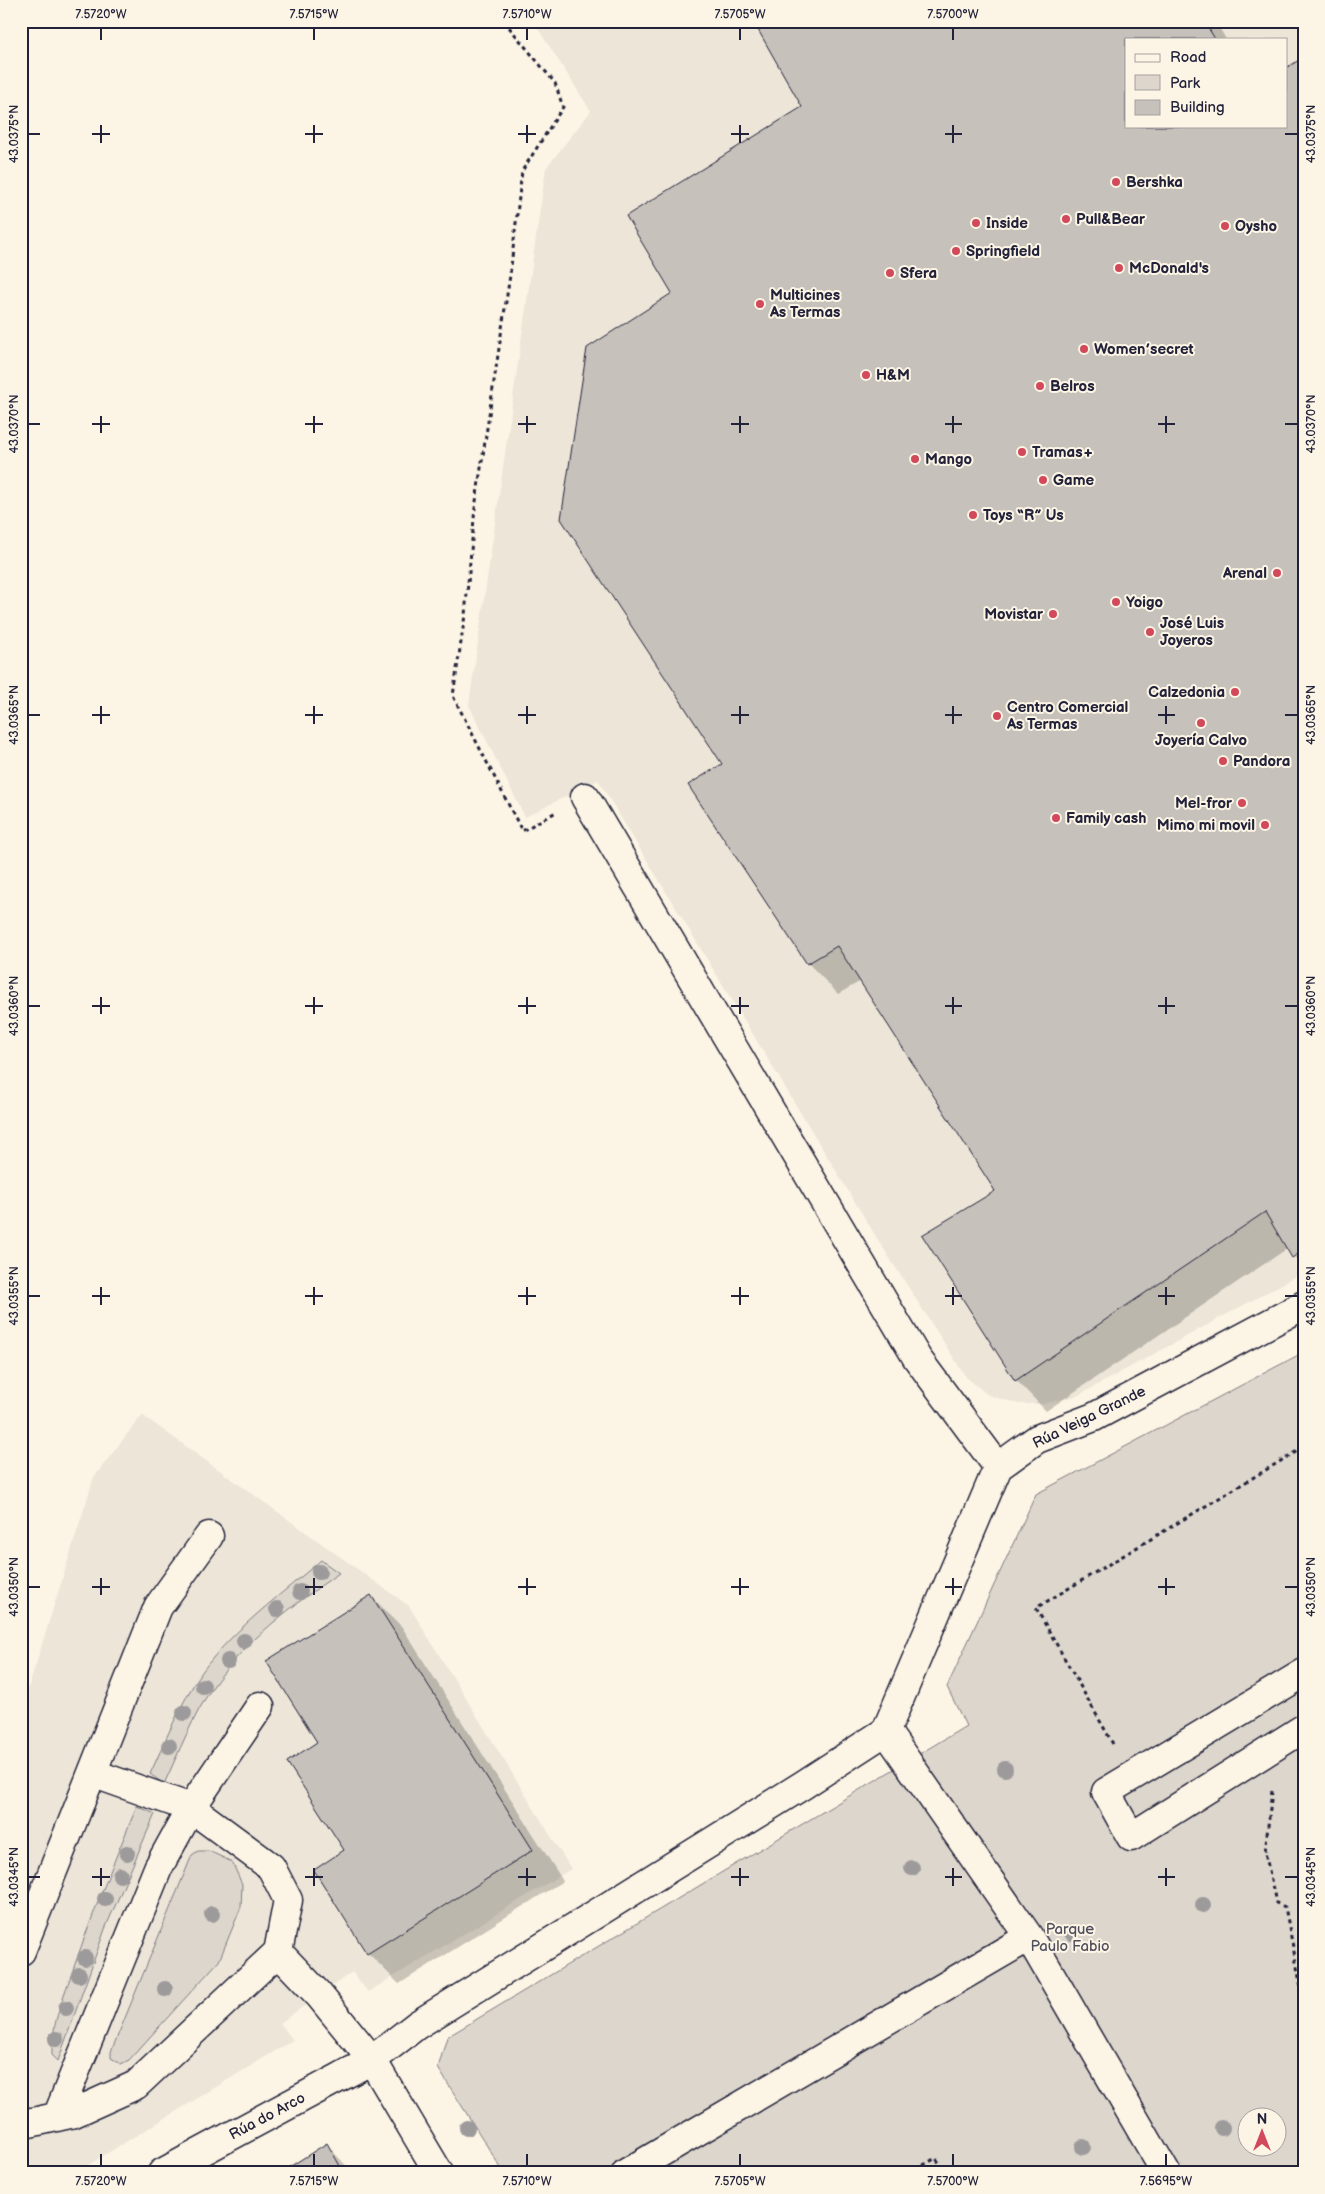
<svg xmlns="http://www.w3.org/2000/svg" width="1325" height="2194" viewBox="0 0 1325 2194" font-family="'Balsamiq Sans',sans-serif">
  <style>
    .built { fill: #ece5d8; fill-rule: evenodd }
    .green { fill: #dcd6cc; stroke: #7f7c84; fill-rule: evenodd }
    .shadow { fill: #0003 }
    .building { fill: #c6c1bb; stroke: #22223b }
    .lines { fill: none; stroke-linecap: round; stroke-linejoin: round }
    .minor-casing { stroke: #22223b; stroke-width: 31 }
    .path { stroke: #22223b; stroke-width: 3; stroke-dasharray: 4 4; stroke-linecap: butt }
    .minor { stroke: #fcf5e5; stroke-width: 28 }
    .tree { fill: #9d9a9b }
    .ticks { fill: none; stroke: #22223b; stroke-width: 2 }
    .poi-dot { fill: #d1495b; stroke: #fcf5e5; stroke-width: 2 }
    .labels { text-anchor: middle; stroke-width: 4; stroke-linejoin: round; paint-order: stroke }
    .poi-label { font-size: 15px; font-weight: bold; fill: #22223b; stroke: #fcf5e5; text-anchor: start }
    .street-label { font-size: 15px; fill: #22223b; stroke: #fcf5e5 }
    .park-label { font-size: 15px; fill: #504f5f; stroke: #fcf5e5 }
    .neatline { fill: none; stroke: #22223b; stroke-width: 2 }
    .ticks-label { font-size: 12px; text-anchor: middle; fill: #22223b }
  </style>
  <rect width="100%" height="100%" fill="#fcf5e5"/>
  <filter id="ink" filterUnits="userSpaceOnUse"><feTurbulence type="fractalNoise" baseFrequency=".02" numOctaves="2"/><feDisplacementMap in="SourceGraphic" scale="10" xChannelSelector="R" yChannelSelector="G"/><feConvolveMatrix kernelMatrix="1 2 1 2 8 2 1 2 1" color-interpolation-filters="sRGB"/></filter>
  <g filter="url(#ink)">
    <path class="built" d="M533 21H1304V1272L1079 1395 1044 1404H1019L988 1395 966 1377 880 1243 598 780 525 817 469 705 546 168 591 111ZM1126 39H1286V126H1126Z
      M142 1415 409 1606 571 1869 368 1992 352 1972 280 2023 293 2040 75 2173H21V1712L94 1477Z"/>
    <path class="green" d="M1304 1352V2173H504L438 2068 447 2037 966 1726 947 1687 1036 1494ZM1248 2116H1278V2146H1248Z
      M321 1560 339 1573C293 1605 245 1641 212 1688 192 1718 179 1752 164 1784L150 1774C166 1740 180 1703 202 1672 230 1632 283 1593 321 1560Z
      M137 1806 155 1814 105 1929 58 2061 52 2055C51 2024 64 1996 74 1967 93 1912 115 1859 137 1806Z
      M198 1851H209L232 1862 242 1884 241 1907 219 1961 129 2060 121 2064 111 2058V2052L192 1855Z"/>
    <path class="shadow" d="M754 21H1215L1226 39H1126V126H1286L1304 58V1268L1288 1248 1046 1411 1016 1380 996 1192 861 981 838 994 808 963 724 764 804 107Z
      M371 1596 402 1627 563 1881 399 1984 368 1953 319 1743Z
      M327 2145 353 2173H282Z"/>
    <path class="building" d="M753 21H1204L1215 39H1126V126H1286V68L1304 57V1250L1292 1258 1265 1212 1015 1381 922 1235 995 1191 837 946 807 964 688 785 722 764 561 519 587 348 672 293 626 216 802 107Z
      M371 1595 533 1850 367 1954 314 1870 344 1850 287 1762 317 1742 266 1661Z
      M327 2143 344 2173H280Z"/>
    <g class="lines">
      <defs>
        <path id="minor" d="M585 797 917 1358 998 1467
          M1304 1673 1106 1792 1131 1837 1304 1728
          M886 1731 998 1467 1037 1439 1094 1417 1304 1305
          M886 1731 1029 1937 1166 2173
          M92 1773 158 1607 209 1536
          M21 1951 92 1773 191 1808 271 1867 288 1900 278 1952 136 2085 74 2113 29 2123 21 2120
          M278 1952 319 1995 372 2060 439 2173
          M57 2117 158 1868 191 1808 260 1706
          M162 2173 372 2060 417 2025 803 1785 886 1731
          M626 2173 1029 1937"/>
      </defs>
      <use href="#minor" class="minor-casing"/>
      <path class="path" d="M504 21 555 83 563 107 522 171 510 275 475 508 465 615 453 696 522 831 556 812
        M1113 1744 1036 1608 1304 1447
        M1272 1791 1265 1852 1276 1903 1285 1907 1304 2002
        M909 2173 936 2158 945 2173"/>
      <use href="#minor" class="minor"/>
    </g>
    <g class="tree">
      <circle cx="319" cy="1572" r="8"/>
      <circle cx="300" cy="1592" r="8"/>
      <circle cx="277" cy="1609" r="8"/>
      <circle cx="244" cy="1641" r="8"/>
      <circle cx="228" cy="1661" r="8"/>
      <circle cx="203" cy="1686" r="8"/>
      <circle cx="184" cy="1713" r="8"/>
      <circle cx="169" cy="1746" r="8"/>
      <circle cx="1005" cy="1769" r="8"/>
      <circle cx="127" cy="1853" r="8"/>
      <circle cx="912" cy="1868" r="8"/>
      <circle cx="120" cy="1875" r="8"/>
      <circle cx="105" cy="1899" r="8"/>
      <circle cx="1203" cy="1905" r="8"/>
      <circle cx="212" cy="1914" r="8"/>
      <circle cx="1072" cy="1933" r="8"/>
      <circle cx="85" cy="1958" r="8"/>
      <circle cx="79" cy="1975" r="8"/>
      <circle cx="165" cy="1989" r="8"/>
      <circle cx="66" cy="2008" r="8"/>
      <circle cx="56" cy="2039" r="8"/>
      <circle cx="467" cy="2128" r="8"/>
      <circle cx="1222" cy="2128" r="8"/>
      <circle cx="1083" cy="2147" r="8"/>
    </g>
  </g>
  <path class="ticks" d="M101 28V40M314 28V40M527 28V40M740 28V40M953 28V40M101 125V143M314 125V143M527 125V143M740 125V143M953 125V143M28 134H40M92 134H110M305 134H323M518 134H536M731 134H749M945 134H962M1285 134H1298M101 416V433M314 416V433M527 416V433M740 416V433M953 416V433M1166 416V433M28 424H40M92 424H110M305 424H323M518 424H536M731 424H749M945 424H962M1158 424H1175M1285 424H1298M101 706V724M314 706V724M527 706V724M740 706V724M953 706V724M1166 706V724M28 715H40M92 715H110M305 715H323M518 715H536M731 715H749M945 715H962M1158 715H1175M1285 715H1298M101 997V1014M314 997V1014M527 997V1014M740 997V1014M953 997V1014M1166 997V1014M28 1006H40M92 1006H110M305 1006H323M518 1006H536M731 1006H749M945 1006H962M1158 1006H1175M1285 1006H1298M101 1287V1305M314 1287V1305M527 1287V1305M740 1287V1305M953 1287V1305M1166 1287V1305M28 1296H40M92 1296H110M305 1296H323M518 1296H536M731 1296H749M945 1296H962M1158 1296H1175M1285 1296H1298M101 1578V1595M314 1578V1595M527 1578V1595M740 1578V1595M953 1578V1595M1166 1578V1595M28 1587H40M92 1587H110M305 1587H323M518 1587H536M731 1587H749M945 1587H962M1158 1587H1175M1285 1587H1298M101 1868V1886M314 1868V1886M527 1868V1886M740 1868V1886M953 1868V1886M1166 1868V1886M28 1877H40M92 1877H110M305 1877H323M518 1877H536M731 1877H749M945 1877H962M1158 1877H1175M1285 1877H1298M101 2154V2166M314 2154V2166M527 2154V2166M740 2154V2166M953 2154V2166M1166 2154V2166"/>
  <g class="poi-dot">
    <circle cx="1116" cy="182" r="5"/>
    <circle cx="1066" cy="219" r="5"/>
    <circle cx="976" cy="223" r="5"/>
    <circle cx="1225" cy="226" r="5"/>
    <circle cx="956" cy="251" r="5"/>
    <circle cx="1119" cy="268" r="5"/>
    <circle cx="890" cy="273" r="5"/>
    <circle cx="760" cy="304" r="5"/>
    <circle cx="1084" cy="349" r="5"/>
    <circle cx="866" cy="375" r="5"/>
    <circle cx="1040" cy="386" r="5"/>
    <circle cx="1022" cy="452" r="5"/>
    <circle cx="915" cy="459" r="5"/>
    <circle cx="1043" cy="480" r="5"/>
    <circle cx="973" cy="515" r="5"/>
    <circle cx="1277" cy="573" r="5"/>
    <circle cx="1116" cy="602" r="5"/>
    <circle cx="1053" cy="614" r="5"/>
    <circle cx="1150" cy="632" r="5"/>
    <circle cx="1235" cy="692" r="5"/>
    <circle cx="997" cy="716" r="5"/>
    <circle cx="1201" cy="723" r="5"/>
    <circle cx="1223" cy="761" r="5"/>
    <circle cx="1242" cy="803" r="5"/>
    <circle cx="1056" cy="818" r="5"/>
    <circle cx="1265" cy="825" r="5"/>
  </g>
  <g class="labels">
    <g class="poi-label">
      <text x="1126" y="187">Bershka</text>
      <text x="1076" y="224">Pull&amp;Bear</text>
      <text x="986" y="228">Inside</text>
      <text x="1235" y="231">Oysho</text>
      <text x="966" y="256">Springfield</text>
      <text x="1129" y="273">McDonald's</text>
      <text x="900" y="278">Sfera</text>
      <text x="770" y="300">Multicines<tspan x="770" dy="17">As Termas</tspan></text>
      <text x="1094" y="354">Women’secret</text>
      <text x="876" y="380">H&amp;M</text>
      <text x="1050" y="391">Belros</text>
      <text x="1032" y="457">Tramas+</text>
      <text x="925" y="464">Mango</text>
      <text x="1053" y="485">Game</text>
      <text x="983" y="520">Toys “R” Us</text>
      <text x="1267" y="578" text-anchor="end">Arenal</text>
      <text x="1126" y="607">Yoigo</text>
      <text x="1043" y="619" text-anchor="end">Movistar</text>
      <text x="1160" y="628">José Luis<tspan x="1160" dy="17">Joyeros</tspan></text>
      <text x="1225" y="697" text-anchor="end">Calzedonia</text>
      <text x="1007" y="712">Centro Comercial<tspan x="1007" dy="17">As Termas</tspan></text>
      <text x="1201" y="745" text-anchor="middle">Joyería Calvo</text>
      <text x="1233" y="766">Pandora</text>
      <text x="1232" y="808" text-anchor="end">Mel-fror</text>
      <text x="1066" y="823">Family cash</text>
      <text x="1255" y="830" text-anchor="end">Mimo mi movil</text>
    </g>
    <g class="street-label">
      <text transform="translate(1089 1417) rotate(-26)" y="5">Rúa Veiga Grande</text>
      <text transform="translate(267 2116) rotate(-28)" y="5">Rúa do Arco</text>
    </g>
    <g class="park-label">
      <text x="1070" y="1934">Parque<tspan x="1070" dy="17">Paulo Fabio</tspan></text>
    </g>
  </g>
  <rect width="1325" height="2194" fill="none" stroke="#fcf5e5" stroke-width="55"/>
  <rect x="1125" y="38" width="162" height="90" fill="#fcf5e5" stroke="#a5a1a1"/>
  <rect x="1135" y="54" width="25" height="8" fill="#fcf5e5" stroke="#a5a1a1"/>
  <text x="1170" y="62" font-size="15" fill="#22223b">Road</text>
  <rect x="1135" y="75" width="25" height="15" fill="#dcd6cc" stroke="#a5a1a1"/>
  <text x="1170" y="88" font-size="15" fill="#22223b">Park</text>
  <rect x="1135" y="100" width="25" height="15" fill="#c6c1bb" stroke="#a5a1a1"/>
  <text x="1170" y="112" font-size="15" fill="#22223b">Building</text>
  <g transform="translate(1262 2132)"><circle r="24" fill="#fcf5e5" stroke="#a5a1a1"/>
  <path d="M0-4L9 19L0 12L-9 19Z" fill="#d1495b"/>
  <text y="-8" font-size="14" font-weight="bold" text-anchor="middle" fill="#22223b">N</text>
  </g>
  <rect x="28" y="28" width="1270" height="2138" class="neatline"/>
  <g class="ticks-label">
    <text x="101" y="18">7.5720°W</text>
    <text x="314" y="18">7.5715°W</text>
    <text x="527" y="18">7.5710°W</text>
    <text x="740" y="18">7.5705°W</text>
    <text x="953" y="18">7.5700°W</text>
    <text transform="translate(14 134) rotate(-90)" y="4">43.0375°N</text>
    <text transform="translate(1311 134) rotate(-90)" y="4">43.0375°N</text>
    <text transform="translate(14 424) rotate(-90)" y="4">43.0370°N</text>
    <text transform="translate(1311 424) rotate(-90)" y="4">43.0370°N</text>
    <text transform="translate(14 715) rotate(-90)" y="4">43.0365°N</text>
    <text transform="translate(1311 715) rotate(-90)" y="4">43.0365°N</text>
    <text transform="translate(14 1006) rotate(-90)" y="4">43.0360°N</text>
    <text transform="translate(1311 1006) rotate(-90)" y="4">43.0360°N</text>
    <text transform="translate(14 1296) rotate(-90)" y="4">43.0355°N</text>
    <text transform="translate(1311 1296) rotate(-90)" y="4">43.0355°N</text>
    <text transform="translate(14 1587) rotate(-90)" y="4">43.0350°N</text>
    <text transform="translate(1311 1587) rotate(-90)" y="4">43.0350°N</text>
    <text transform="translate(14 1877) rotate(-90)" y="4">43.0345°N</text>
    <text transform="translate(1311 1877) rotate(-90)" y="4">43.0345°N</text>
    <text x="101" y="2185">7.5720°W</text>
    <text x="314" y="2185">7.5715°W</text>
    <text x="527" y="2185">7.5710°W</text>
    <text x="740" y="2185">7.5705°W</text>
    <text x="953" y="2185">7.5700°W</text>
    <text x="1166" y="2185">7.5695°W</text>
  </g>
</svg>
